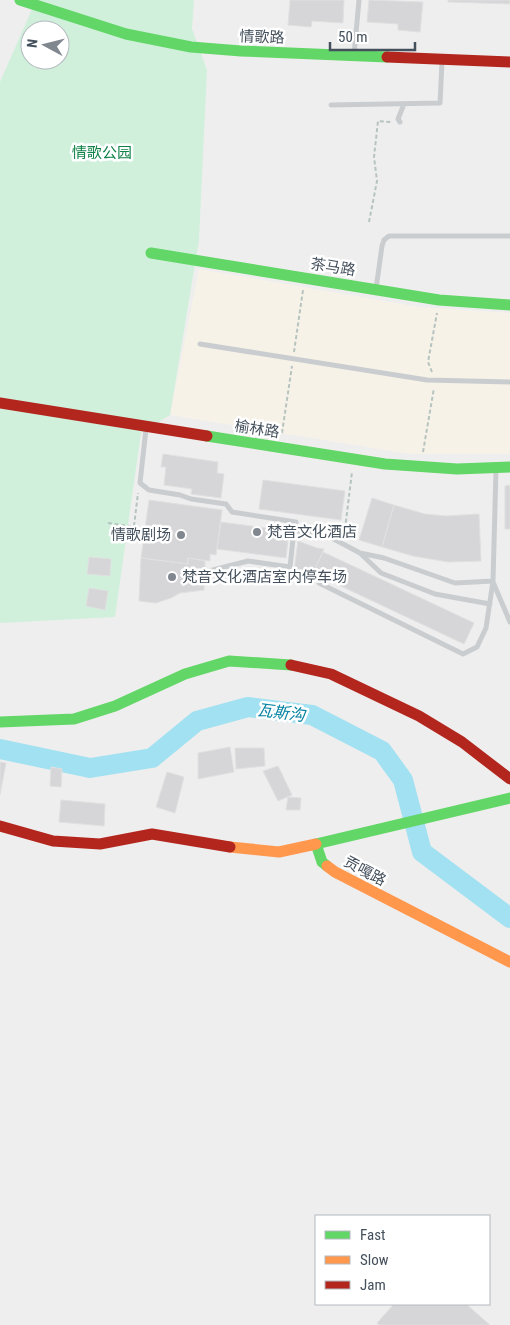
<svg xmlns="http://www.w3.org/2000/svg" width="510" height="1325" viewBox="0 0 510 1325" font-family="'Roboto Condensed','Noto Sans SC',sans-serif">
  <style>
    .commercial { fill: #f7f2e8 }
    .green { fill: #d0f0dc; fill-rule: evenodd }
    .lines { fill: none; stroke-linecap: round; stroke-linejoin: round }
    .river { stroke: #a1e1f1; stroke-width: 20 }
    .building { fill: #d6d6d8; stroke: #e0e0e1 }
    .path { stroke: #b6c4bf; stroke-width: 2; stroke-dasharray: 4 2.5; stroke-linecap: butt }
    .lane { stroke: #cacdcf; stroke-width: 5 }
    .fast { stroke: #63d668; stroke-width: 11 }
    .slow { stroke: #ff974d; stroke-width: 11 }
    .jam { stroke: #b3261e; stroke-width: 11 }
    .poi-dot { fill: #80878f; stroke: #fff; stroke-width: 2 }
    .labels { text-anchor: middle; stroke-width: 5; stroke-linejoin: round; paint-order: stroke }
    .street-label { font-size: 15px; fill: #44505c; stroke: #fff }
    .park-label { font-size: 15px; fill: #108248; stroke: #fff }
    .poi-label { font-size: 15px; fill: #44505c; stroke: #fff; text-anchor: start }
    .water-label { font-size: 16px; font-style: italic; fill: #0381a1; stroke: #fff }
  </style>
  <rect width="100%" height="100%" fill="#efeeee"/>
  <path class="commercial" d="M199 269 419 307 510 313V454H409L170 415Z"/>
  <path class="green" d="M36 0H194L192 29 207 70 199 240 170 415 141 433 115 617 0 623V82ZM30 30H60V60H30Z"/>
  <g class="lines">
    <path class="river" d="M0 749 90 768 152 758 197 721 248 707 312 715 382 751 403 780 422 852 510 918"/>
  </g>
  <path class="building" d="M290 0H344L343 23 312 21 311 27 288 25Z
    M369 0 423 2 420 32 398 30V24L367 22Z
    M448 0H510V4L448 2Z
    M163 454 218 462 217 473 224 474 221 498 191 494 192 489 164 485 166 467H161Z
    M263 480 345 491 341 520 259 509Z
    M510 485V529H505V486Z
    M372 498 394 505 382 547 359 540Z
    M149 500 222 510 216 555 210 554V561L188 558V564L141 558Z
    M394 505 425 514 446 516 479 514 481 561 448 562 413 556 382 547Z
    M221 522 289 531 286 558 217 549Z
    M298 541 317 548 324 549 313 573 294 571Z
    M323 552 474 623 464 644 313 573Z
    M89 557 111 559 110 576 87 574Z
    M141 558 188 564V558L205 561 204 590 180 593 171 598 156 603 139 601Z
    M89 588 108 591 105 610 86 606Z
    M230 747 234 772 198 779V753Z
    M235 748H264L265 766 236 769Z
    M0 762 6 763 0 795Z
    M278 766 292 795 278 801 263 771Z
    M51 767 62 769 61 787 50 786Z
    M167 772 184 777 175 813 156 807Z
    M288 797 301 798 300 810H286Z
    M61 800 105 804 104 826 59 822Z
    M394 1304H466L490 1325H379L377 1323Z"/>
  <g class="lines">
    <path class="path" d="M369 222 377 181 374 157 378 121 391 122
      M294 352 303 290
      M432 372 428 362 437 313
      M282 433 292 366
      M423 452 434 388
      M108 523 143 528
      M134 526 138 493
      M345 529 352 472"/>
    <path class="lane" d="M354 55 359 0
      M331 105 440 103 442 62
      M400 122 398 119 404 104
      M376 289 382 246 384 240 389 236H510
      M200 344 427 380 510 382
      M146 429 140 483 149 490 180 495 191 499 226 504 232 512 296 522 294 530 328 536 360 553 384 558 455 583 493 581 496 470
      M361 554 381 573 435 594 490 604
      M209 571 248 561 290 567 294 530
      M493 582 510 622
      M319 583 463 654 477 647 486 628 493 581"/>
    <path class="fast" d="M20 0 126 34 191 47 241 51 387 57
      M151 253 439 300 510 305
      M207 436 385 464 457 469 510 467
      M0 722 74 719 115 706 185 674 229 661 291 665
      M327 866 322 862 316 844 510 798"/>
    <path class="slow" d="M230 847 279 852 316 844
      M327 866 335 872 510 962"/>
    <path class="jam" d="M387 57 510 62
      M0 403 207 436
      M291 665 331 674 419 716 462 742 510 779
      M0 826 53 841 100 844 152 834 230 847"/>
  </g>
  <g class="poi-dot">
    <circle cx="257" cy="532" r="5"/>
    <circle cx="181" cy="535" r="5"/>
    <circle cx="172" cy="577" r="5"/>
  </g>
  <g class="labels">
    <g class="street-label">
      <text transform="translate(262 37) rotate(2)" y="5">情歌路</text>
      <text transform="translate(333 267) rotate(9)" y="5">茶马路</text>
      <text transform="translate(257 429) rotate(9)" y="5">榆林路</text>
      <text transform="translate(365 871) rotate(28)" y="5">贡嘎路</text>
    </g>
    <g class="park-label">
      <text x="102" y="158">情歌公园</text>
    </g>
    <g class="poi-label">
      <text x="267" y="537">梵音文化酒店</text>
      <text x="171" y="540" text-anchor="end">情歌剧场</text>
      <text x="182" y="582">梵音文化酒店室内停车场</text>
    </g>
    <g class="water-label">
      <text transform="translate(281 712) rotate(7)" y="6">瓦斯沟</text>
    </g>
  </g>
  <rect x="315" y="1215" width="175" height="90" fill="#ffffff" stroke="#b4b9be"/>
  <rect x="325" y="1231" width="25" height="8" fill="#63d668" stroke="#b4b9be"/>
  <text x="360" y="1240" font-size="15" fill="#44505c">Fast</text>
  <rect x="325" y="1256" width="25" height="8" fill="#ff974d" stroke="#b4b9be"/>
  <text x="360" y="1265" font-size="15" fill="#44505c">Slow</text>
  <rect x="325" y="1281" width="25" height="8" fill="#b3261e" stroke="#b4b9be"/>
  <text x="360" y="1290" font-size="15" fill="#44505c">Jam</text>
  <g transform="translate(45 45) rotate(277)"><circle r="24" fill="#ffffff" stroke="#b4b9be"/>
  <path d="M0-4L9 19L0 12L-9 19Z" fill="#80878f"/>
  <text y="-8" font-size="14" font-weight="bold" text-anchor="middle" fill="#44505c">N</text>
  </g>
  <path d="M330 42v8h85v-8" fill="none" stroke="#44505c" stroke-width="2.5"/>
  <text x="338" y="42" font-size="15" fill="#44505c" stroke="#ffffff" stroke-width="4" paint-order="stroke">50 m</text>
</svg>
